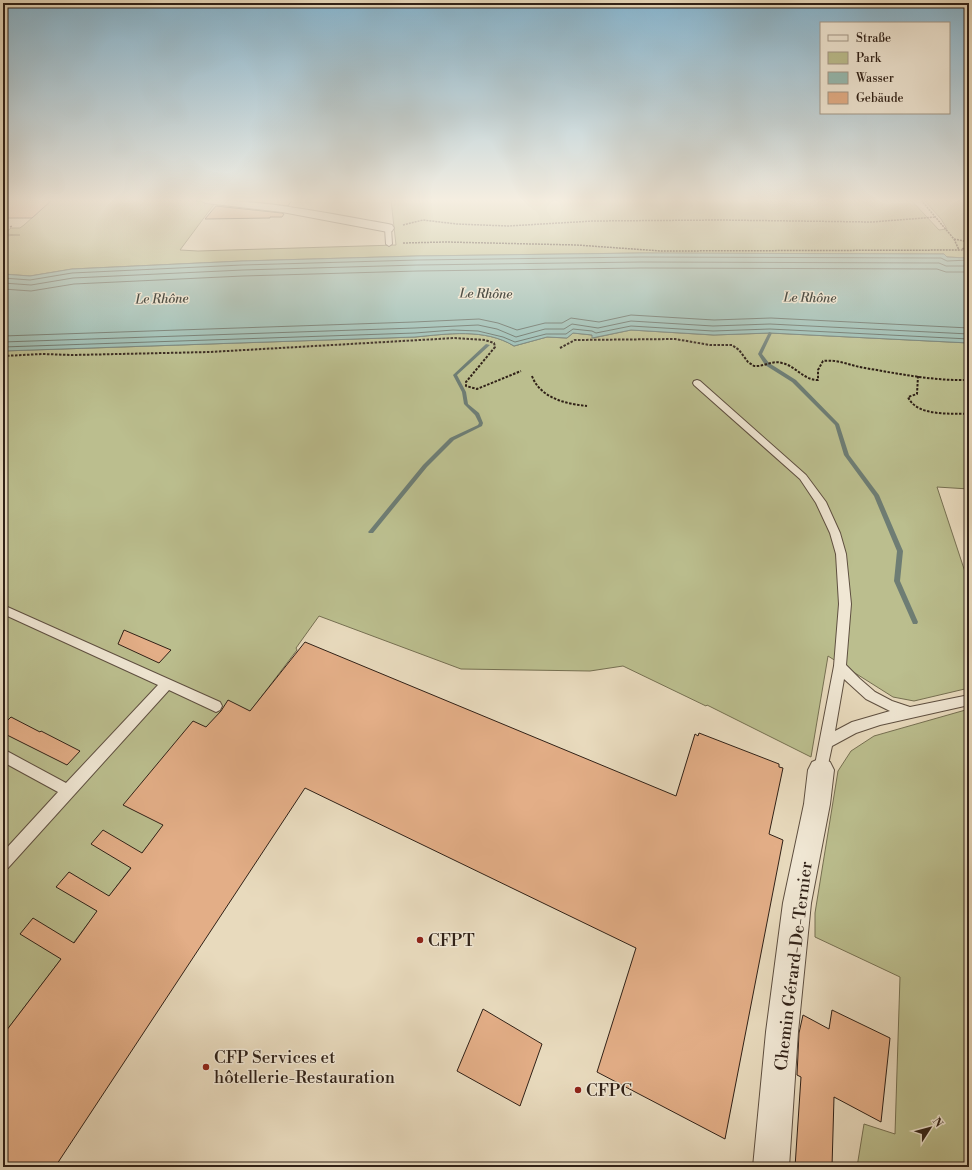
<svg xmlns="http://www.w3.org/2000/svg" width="972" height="1170" viewBox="0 0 972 1170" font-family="'Libre Bodoni',serif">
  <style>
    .green { fill: #bbbe8e; stroke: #767052 }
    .water { fill: #97bbb2; stroke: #6e7d74 }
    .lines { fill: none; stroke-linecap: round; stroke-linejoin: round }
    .shore { stroke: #646e64; stroke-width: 1 }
    .stream { fill: #6e7d74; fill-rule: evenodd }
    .building { fill: #e3ae87; stroke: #302117 }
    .service-casing { stroke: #5e4f40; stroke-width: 2 }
    .minor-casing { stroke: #5e4f40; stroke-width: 2 }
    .path-far1 { stroke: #302117; stroke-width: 1.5; stroke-dasharray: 2 1; stroke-linecap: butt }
    .path { stroke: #302117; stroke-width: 2; stroke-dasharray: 2.5 1.5; stroke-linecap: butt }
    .service { fill: #f0e7d4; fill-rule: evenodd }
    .minor { fill: #f0e7d4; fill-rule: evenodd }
    .poi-dot { fill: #8f2418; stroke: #f0e7d4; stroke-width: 1.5 }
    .labels { text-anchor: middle; stroke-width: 3; stroke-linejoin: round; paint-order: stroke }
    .far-water-label { font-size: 13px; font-style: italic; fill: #4f4f46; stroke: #f0e7d4 }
    .near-poi-label { font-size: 17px; fill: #302117; stroke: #f0e7d4; text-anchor: start }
    .near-street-label { font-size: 17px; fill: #302117; stroke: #f0e7d4 }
  </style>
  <rect width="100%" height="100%" fill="#e8dabd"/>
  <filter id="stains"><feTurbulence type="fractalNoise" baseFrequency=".005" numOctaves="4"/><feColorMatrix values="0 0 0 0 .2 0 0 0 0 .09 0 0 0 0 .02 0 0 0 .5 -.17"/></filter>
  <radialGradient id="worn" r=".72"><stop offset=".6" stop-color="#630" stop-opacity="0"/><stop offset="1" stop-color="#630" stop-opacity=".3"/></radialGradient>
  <path class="green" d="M52 200H188L215 203 180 250 198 251 396 245 391 200H911L939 230 947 229 941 219 924 200H969V255H967V258L947 257 944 254 641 253 417 256 242 261 72 269 30 276 3 274V236L20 235 4 234 11 228H20L24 225Z
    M631 330 713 335 770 333 969 343V489L937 487 969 584V688L914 701 893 697 828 656 811 757 707 705 706 706 623 666 590 671 461 669 319 616 296 648 297 650 3 1035V351L415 337C447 334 485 328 514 346L547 337 567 338 573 333 592 335 593 338Z
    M969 709V1167H857L864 1124 895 1134 900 977 815 937V913L838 771 851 751 874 736Z"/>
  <path class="water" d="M641 253 944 254 947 257 966 258 967 255H969V343L770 333 714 335 631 330 592 338V335L573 333 567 338 547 337 514 346C485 328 447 334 415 337L3 351V274L30 276 72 269 242 261 417 256Z"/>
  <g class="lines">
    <path class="shore" d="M3 278 30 280 72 273 242 265 418 260 641 257 941 258 947 261 969 260
      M3 283 31 285 73 278 243 270 418 265 641 262 939 263 946 266H969
      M3 289 31 291 74 284 243 276 418 271 641 268 937 269 946 272H969
      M3 336 414 322 479 319 498 323 517 330 545 323H562L571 318 599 322 631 315 714 320 771 318 969 328
      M3 342 415 328 478 325 497 329 516 337 545 329H564L572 324 598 328 631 321 713 326 770 324 969 334
      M3 347 415 333 453 330 478 331 503 337 515 342 546 334H566L573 329 592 331 596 333 631 326 713 331 770 329 969 339"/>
    <path class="stream" d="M769 332 772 333 762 354 769 363 796 380 839 424 849 455 879 495 903 551 900 581 918 622 917 624H913L894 581 897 551 874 496 844 455 835 425 792 382 765 365 758 354Z
      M486 344 490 345 457 375 466 392 468 404 479 413 483 423 482 426 454 440 427 467 373 533H369L368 532 369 531 423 465 450 438 478 425 479 423 475 415 464 404 462 392 453 375Z"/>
  </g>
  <path class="building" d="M3 200H52L32 218H3Z
    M239 200H292L288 206Z
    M216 206 282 213 284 214 282 217H270V218L205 219Z
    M124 630 171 650 159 663 118 644Z
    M305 642 676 796 695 734 698 736 699 733 779 764V767L783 768 769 834 783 840 725 1139 597 1072 636 948 305 788 55 1167H3V1035L61 959 20 934 33 918 74 943 97 911 56 887 69 872 109 896 131 868 91 844 103 830 142 853 163 825 123 805 193 721 206 727 221 711 228 700 250 711Z
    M11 717 40 732 41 731 80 751 67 765 3 733V725Z
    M483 1009 542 1044 520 1106 457 1071Z
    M832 1010 890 1038 881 1122 834 1097 832 1167H795L801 1077 797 1075 799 1033 803 1015 829 1029Z"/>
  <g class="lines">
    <defs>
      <path id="service" d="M388 226 391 228 392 244 389 246 386 244 385 228Z
        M697 380 700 381 806 475 826 502 840 533 846 554 851 604 846 665 860 679 875 692 892 701 910 707 969 695V705L880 725 856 733 832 746 826 774 821 776 816 774 814 770 834 666 839 604 836 554 830 533 816 503 800 479 694 385 693 383 694 381ZM844 679 866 699 890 711 852 722 835 731Z
        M3 605 220 702 222 706 220 710 216 712 169 690 8 868 3 870V852L58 792 3 762V749L66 783 158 685 3 614Z"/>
      <path id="minor" d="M200 200C265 200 325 213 388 224L392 225 394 228 392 231 388 232 282 212 206 203Z
        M821 758 830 762 834 770 830 804 811 903 798 1032 789 1167H753L766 1032 783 903 804 804 808 770 812 762Z"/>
    </defs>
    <use href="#service" class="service-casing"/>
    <use href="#minor" class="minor-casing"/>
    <path class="path-far1" d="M921 200 954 239 959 250
      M403 225 423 220 457 224 508 226 593 221 720 220 872 222 936 217
      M10 227 12 226
      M954 239 969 242
      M403 243 446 242 577 245 661 251 969 250
      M962 249 969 246"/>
    <path class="path" d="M560 348 575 340 675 339 710 345H732L739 350 748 362 754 366C764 367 772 360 782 363 796 366 803 380 818 380V370L823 361C838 359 851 366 865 368 900 374 934 381 969 380
      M3 356 42 354 73 355 210 352 455 338 485 340 494 343 495 347 466 382V386L477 389 521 371
      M532 376C540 398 566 404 587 406
      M918 376 917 394 908 397C917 417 951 413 969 414"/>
    <use href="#service" class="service"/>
    <use href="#minor" class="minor"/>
  </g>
  <linearGradient id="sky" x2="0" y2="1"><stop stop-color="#87b7d2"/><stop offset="0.55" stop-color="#f5eee1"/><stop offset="1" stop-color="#f5eee1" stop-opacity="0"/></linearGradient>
  <rect width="972" height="364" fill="url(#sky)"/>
  <g class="poi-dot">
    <circle cx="420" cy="940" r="4"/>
    <circle cx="206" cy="1067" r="4"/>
    <circle cx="578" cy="1090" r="4"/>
  </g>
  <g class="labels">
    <g class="far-water-label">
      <text transform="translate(486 293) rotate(1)" y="5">Le Rhône</text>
      <text transform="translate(810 297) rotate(1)" y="5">Le Rhône</text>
      <text transform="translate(162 298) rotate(-1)" y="5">Le Rhône</text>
    </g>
    <g class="near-poi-label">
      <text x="428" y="946">CFPT</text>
      <text x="214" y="1063">CFP Services et<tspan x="214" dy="20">hôtellerie-Restauration</tspan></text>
      <text x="586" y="1096">CFPC</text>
    </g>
    <g class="near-street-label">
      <text transform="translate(793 966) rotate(-83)" y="6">Chemin Gérard-De-Ternier</text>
    </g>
  </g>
  <rect width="972" height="1170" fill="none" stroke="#e8dabd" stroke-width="16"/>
  <rect x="4" y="4" width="964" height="1162" fill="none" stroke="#302117" stroke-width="2"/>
  <rect x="8" y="8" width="956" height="1154" fill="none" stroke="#302117"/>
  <rect x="820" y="22" width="130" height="92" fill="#f0e7d4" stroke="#a39888"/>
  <rect x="828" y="35" width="20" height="6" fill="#f0e7d4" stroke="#a39888"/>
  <text x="856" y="42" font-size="12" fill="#302117">Straße</text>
  <rect x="828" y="52" width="20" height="12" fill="#bbbe8e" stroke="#a39888"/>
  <text x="856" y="62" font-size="12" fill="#302117">Park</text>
  <rect x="828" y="72" width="20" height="12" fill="#97bbb2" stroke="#a39888"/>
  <text x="856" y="82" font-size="12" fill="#302117">Wasser</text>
  <rect x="828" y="92" width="20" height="12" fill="#e3ae87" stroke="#a39888"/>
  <text x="856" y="102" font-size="12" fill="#302117">Gebäude</text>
  <g transform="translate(930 1128) rotate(54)" stroke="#f0e7d4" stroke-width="3" paint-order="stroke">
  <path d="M0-3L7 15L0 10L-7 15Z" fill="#302117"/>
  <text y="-6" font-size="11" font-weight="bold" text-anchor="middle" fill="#302117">N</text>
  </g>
  <rect width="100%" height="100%" filter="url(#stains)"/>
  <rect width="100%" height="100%" fill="url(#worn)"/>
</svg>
